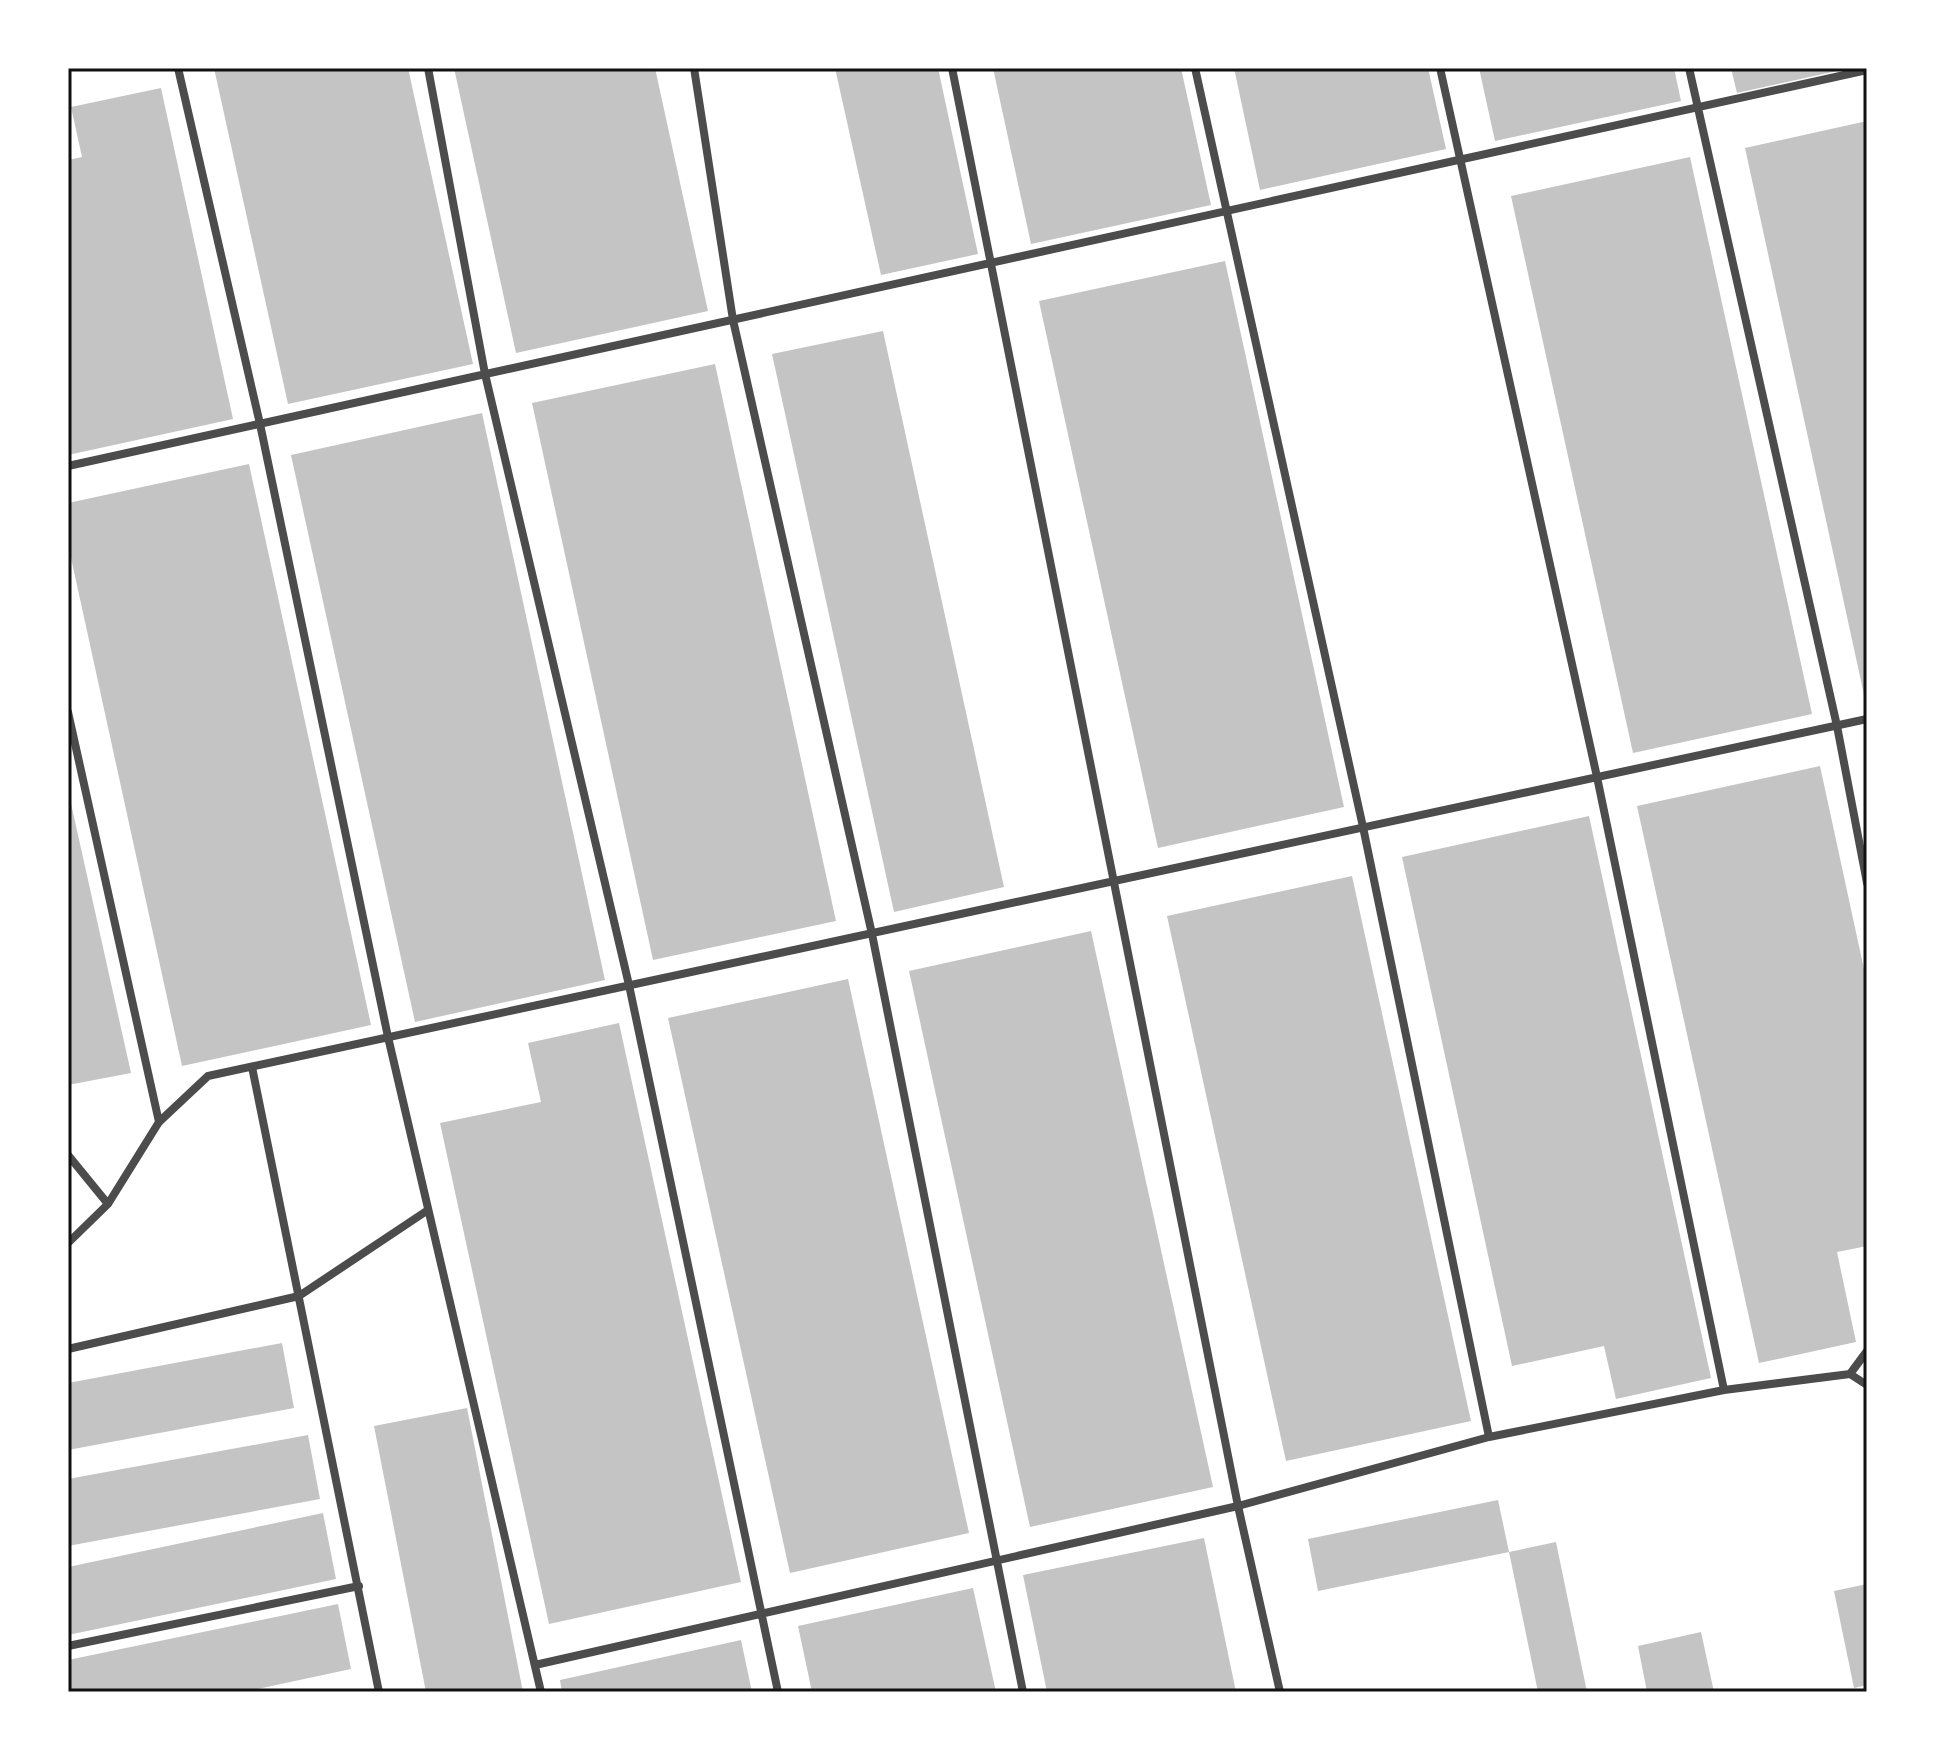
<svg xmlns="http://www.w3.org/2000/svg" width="1935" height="1760" viewBox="0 0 1935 1760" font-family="'PT Sans',sans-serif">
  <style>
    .building { fill: #c4c4c4 }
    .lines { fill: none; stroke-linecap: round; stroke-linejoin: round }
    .minor { stroke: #4c4c4c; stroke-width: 8 }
    .neatline { fill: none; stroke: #111; stroke-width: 3 }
  </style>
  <rect width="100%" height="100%" fill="#fff"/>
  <path class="building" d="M214 68H408L473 364 288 404Z
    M454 68H655L708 311 516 353Z
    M835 68H938L978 254 881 275Z
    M993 68H1181L1211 205 1031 244Z
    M1234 68H1428L1446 149 1260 190Z
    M1479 68H1674L1681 101 1495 141Z
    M1731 68H1846V69L1737 93Z
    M161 88 233 419 68 455V160L82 157 71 107Z
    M1867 121V703L1866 704 1745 148Z
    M1690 157 1812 714 1633 753 1511 196Z
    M1225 261 1344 807 1158 848 1039 301Z
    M883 331 1004 887 894 912 772 354Z
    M715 364 836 921 653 960 532 403Z
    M482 413 605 980 415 1022 291 455Z
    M249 464 371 1025 182 1066 68 544V503Z
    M1820 766 1867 983V1246L1837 1252 1856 1342 1759 1363 1637 806Z
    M68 790 131 1073 68 1085Z
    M1589 816 1711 1378 1616 1399 1604 1346 1512 1366 1402 857Z
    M1352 876 1471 1421 1286 1461 1167 916Z
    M1091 931 1213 1487 1030 1527 909 971Z
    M848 979 969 1533 790 1573 668 1018Z
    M619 1023 741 1582 549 1624 440 1123 541 1102 528 1043Z
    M282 1343 294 1408 68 1450V1383Z
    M467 1408 523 1692H426L374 1426Z
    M308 1435 320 1499 68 1546V1479Z
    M1498 1500 1509 1552 1556 1542 1587 1692H1538L1509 1552 1318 1591 1308 1539Z
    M323 1513 336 1579 68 1635V1567Z
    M1204 1538 1236 1692H1047L1023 1575Z
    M1867 1584V1685L1854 1688 1834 1591Z
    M973 1588 996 1692H812L798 1626Z
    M338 1604 351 1669 243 1692H68V1660Z
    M1701 1632 1714 1692H1647L1638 1646Z
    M741 1640 752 1692H562L560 1680Z"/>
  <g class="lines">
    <path class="minor" d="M178 68 260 424 388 1037 541 1692
      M428 68 485 374 629 985 778 1692
      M694 68 733 320 872 934 1023 1692
      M952 68 1238 1506 1280 1692
      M1195 68 1363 827 1489 1437
      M1440 68 1597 777 1724 1390
      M1689 68 1837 726 1867 883
      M68 466 1867 70
      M68 712 159 1122
      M252 1067 379 1692
      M68 1155 108 1204 159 1122 208 1076 1867 719
      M68 1243 108 1204
      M68 1349 299 1296 428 1210
      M1850 1374 1867 1385
      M68 1646 359 1586
      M535 1665 1238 1506 1489 1437 1724 1390 1850 1374 1867 1351"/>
  </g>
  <rect width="1935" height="1760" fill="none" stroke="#ffffff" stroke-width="140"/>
  <rect x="70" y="70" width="1795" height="1620" class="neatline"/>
</svg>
